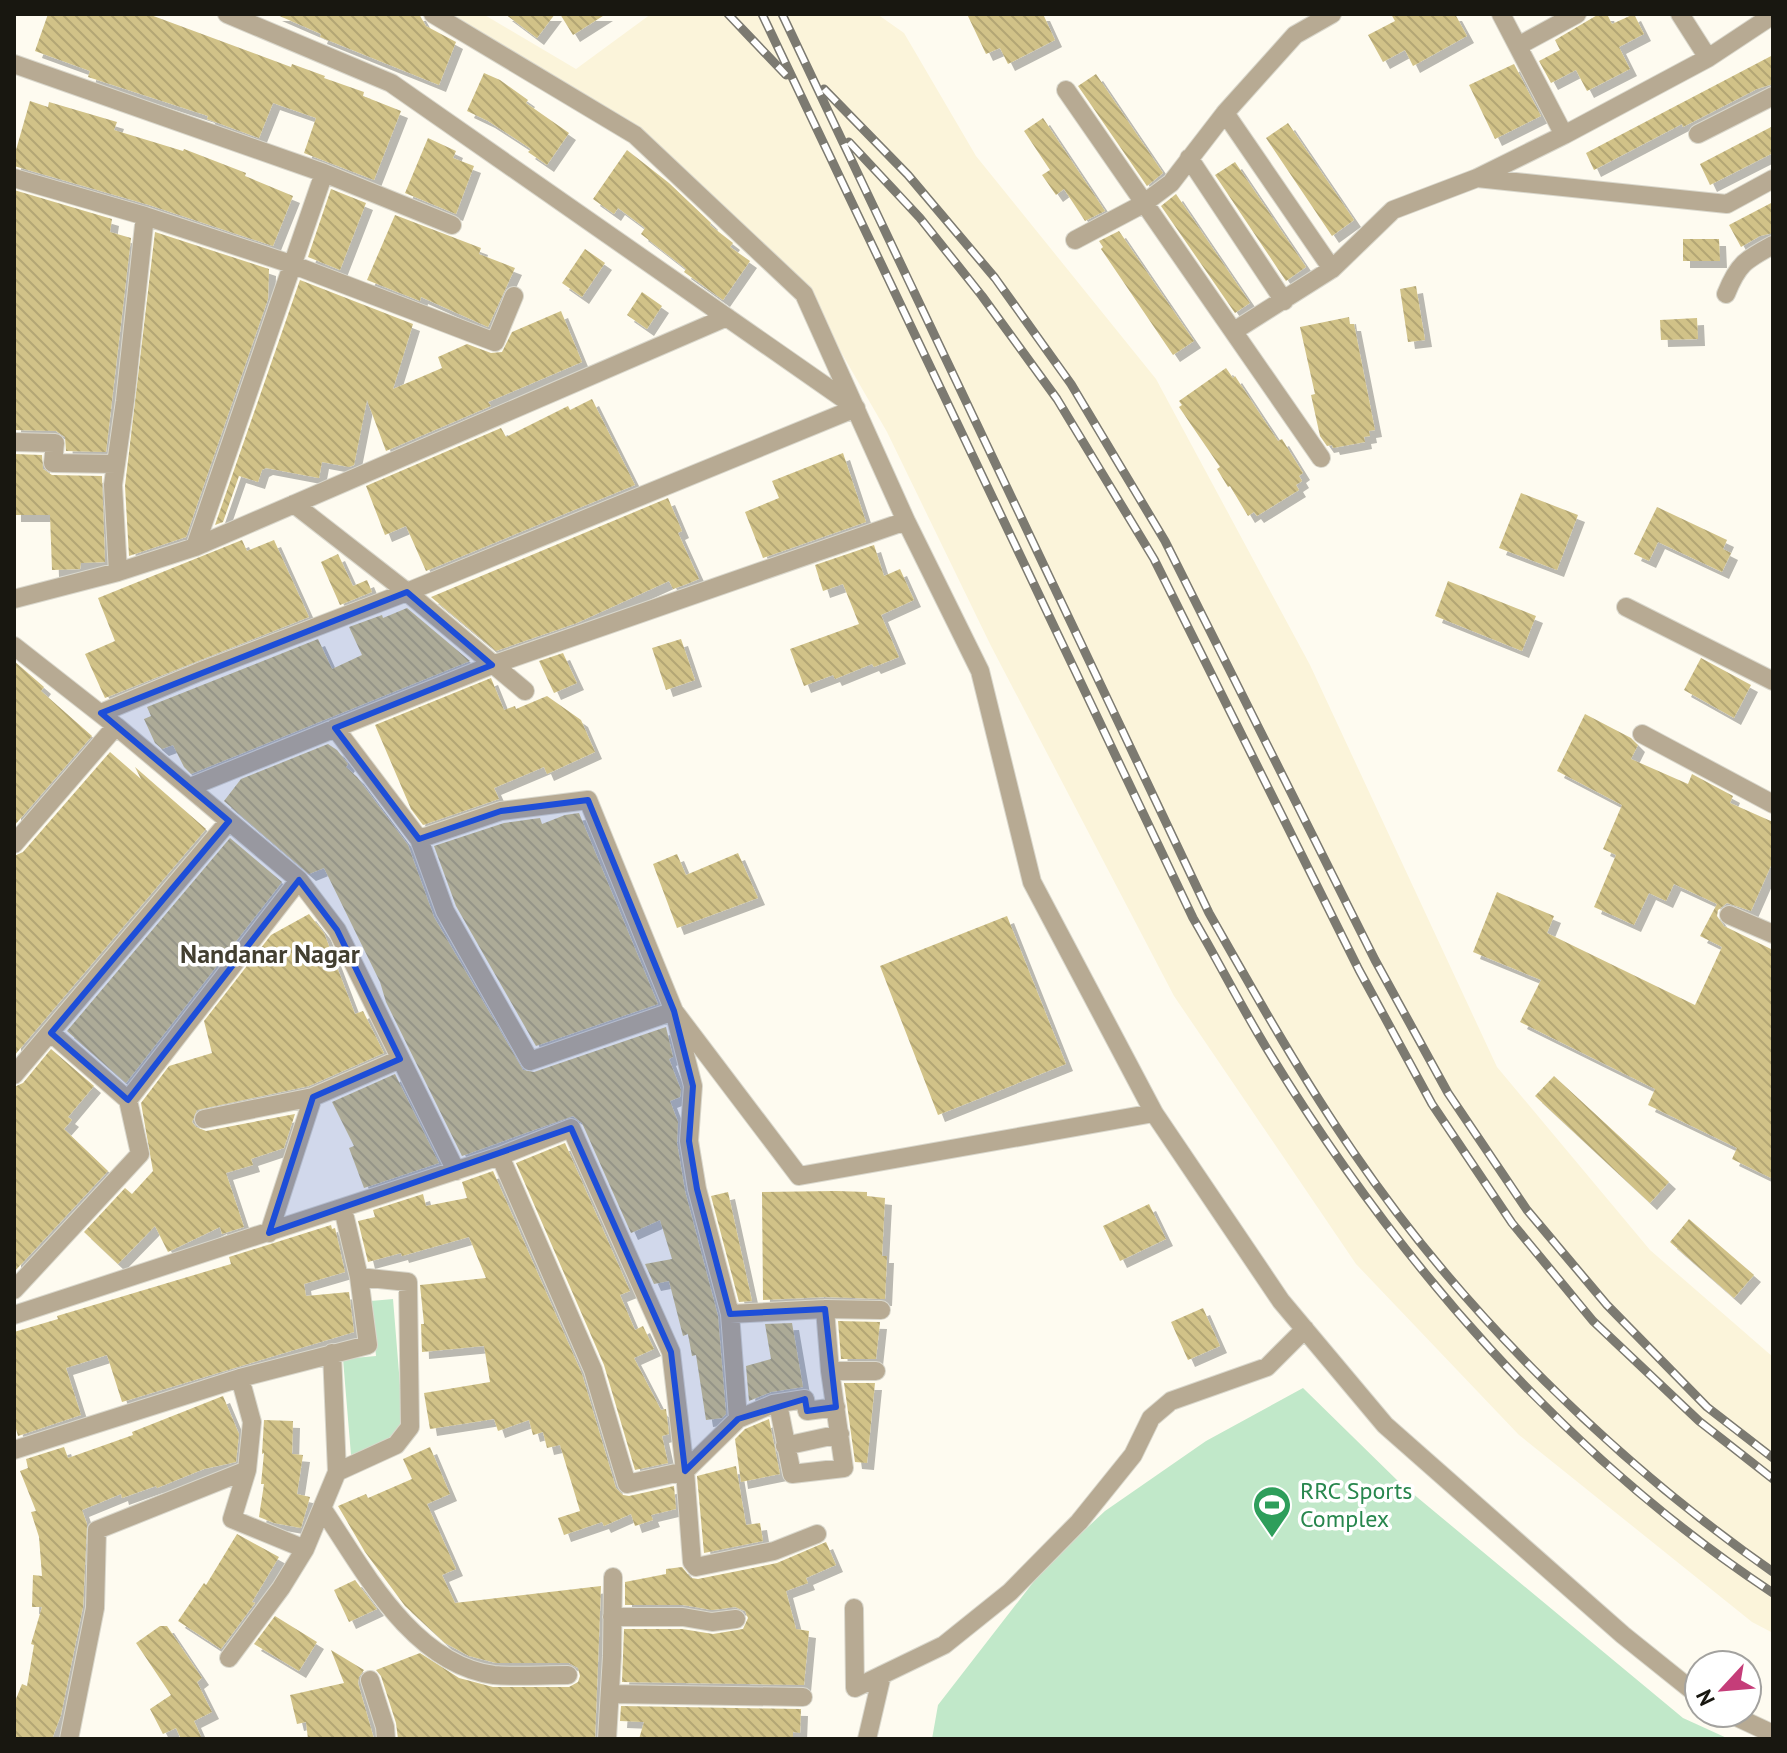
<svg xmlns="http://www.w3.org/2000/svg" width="1787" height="1753" viewBox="0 0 1787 1753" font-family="'PT Sans',sans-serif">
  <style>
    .built { fill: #fbf4da }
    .grass { fill: #c1e8c9 }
    .building { fill: url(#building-back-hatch); filter: url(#shadow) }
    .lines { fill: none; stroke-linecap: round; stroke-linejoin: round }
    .street-casing { stroke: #d9d7cc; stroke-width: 20 }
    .street { stroke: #b7aa93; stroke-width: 18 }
    .rail-casing { stroke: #7c7a71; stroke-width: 9 }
    .rail { stroke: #fff; stroke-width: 6; stroke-dasharray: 18; stroke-linecap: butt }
    .marked { fill: #1d4ed8; fill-opacity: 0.2; stroke: #1d4ed8; stroke-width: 6; stroke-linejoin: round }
    .labels { text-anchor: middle; stroke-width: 7; stroke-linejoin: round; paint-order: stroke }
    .leisure-label { font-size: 24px; fill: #27864d; stroke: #fff; text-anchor: start }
    .neighbourhood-label { font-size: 26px; font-weight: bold; fill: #433f30; stroke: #fff }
  </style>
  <defs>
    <pattern id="building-back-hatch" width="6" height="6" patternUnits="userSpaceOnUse" patternTransform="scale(2)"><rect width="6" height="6" fill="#d1c288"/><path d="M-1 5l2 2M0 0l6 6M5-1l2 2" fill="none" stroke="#b3a674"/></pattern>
    <filter id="shadow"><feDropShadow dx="7" dy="7" stdDeviation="0" flood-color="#0004"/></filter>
  </defs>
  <rect width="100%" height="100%" fill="#fefbf0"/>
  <path class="built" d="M447 14H483L576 69 651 14H877L904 33 976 156 1156 379 1310 665 1497 1067 1650 1250 1773 1357V1633L1752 1622 1519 1435 1356 1264 1174 996 991 646 887 432 807 293 719 204Z"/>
  <path class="grass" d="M393 1299 403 1422 390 1442 351 1455 343 1359 376 1356 371 1301Z
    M1303 1388 1400 1483 1683 1718 1729 1739H932L938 1705 1045 1567 1105 1511 1206 1441Z"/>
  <path class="building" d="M48 14H148L291 67 292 64 325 76 324 78 364 92 363 96 401 111 374 180 304 153 316 118 273 103 259 138 207 119 208 116 88 77 90 71 35 51Z
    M275 14H419L426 26 456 42 439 85 320 37 321 34Z
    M505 14H555L537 38Z
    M560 14H606L573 35Z
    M967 14H1043L1055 40 1008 64 1000 48 986 54Z
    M1391 14H1455L1467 36 1413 66 1405 50 1383 62 1368 35 1395 21Z
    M1599 14H1607L1612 24 1634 14 1644 34 1619 47 1630 69 1587 91 1576 70 1551 83 1539 61 1560 50 1555 40Z
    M1773 55V84L1757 89 1683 127 1682 124 1594 170 1586 153Z
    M1514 64 1541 116 1495 139 1469 85Z
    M484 73 500 80 528 100 526 103 569 133 547 165 528 152 531 149 488 121 467 111Z
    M1096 74 1163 173 1147 186 1078 86Z
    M30 101 48 107 49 102 117 122 114 130 183 151 184 149 246 173 245 176 293 196 273 246 149 205 14 166V157Z
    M1043 118 1105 211 1085 221 1064 189 1056 195 1042 175 1050 170 1024 131Z
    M1288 123 1354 220 1332 236 1266 138Z
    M1773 126V153L1710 185 1700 164Z
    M428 138 456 151 453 158 474 166 456 214 405 193Z
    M627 150 669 183 711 223 710 225 733 243 730 247 750 261 723 300 684 272 686 269 641 234 645 228 618 208 614 214 593 199Z
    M1235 162 1306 267 1286 281 1215 175Z
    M331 189 366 203 340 270 308 257Z
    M14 190 112 219 110 232 131 238 106 452 66 451 65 437 56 431 14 430Z
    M1176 194 1250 303 1235 313 1161 206Z
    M1773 202V233L1760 236 1741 247 1729 225Z
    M395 215 481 248 479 254 515 268 488 327 421 297 420 301 367 280Z
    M1119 231 1194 341 1173 355 1101 249 1103 247 1099 241Z
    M155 232 269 269 268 299 186 537 129 556 125 486Z
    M1683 239H1719L1720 261H1683Z
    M585 249 605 263 582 297 562 283Z
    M300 280 413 324 393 389 442 368 438 357 467 344 491 353 502 352 512 332 561 311 582 362 488 402 491 406 386 451 367 400 354 465 349 467 322 462 319 478 266 468 262 470 258 482 239 476 223 522 215 525Z
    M1416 286 1425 340 1408 342 1400 289Z
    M642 292 662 306 647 329 627 315Z
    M1349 317 1350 324H1354L1375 430 1369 431 1370 436 1364 437 1365 442 1333 448 1332 445 1327 446 1320 436 1311 395 1315 394 1300 327Z
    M1697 318 1698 339 1661 340 1660 320Z
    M1226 368 1233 378 1235 376 1278 441 1282 439 1303 473 1299 476 1302 481 1296 485 1299 490 1257 516 1254 512 1248 516 1230 486 1228 487 1217 469 1220 467 1179 407 1182 405 1179 401Z
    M592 399 635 485 426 571 406 526 385 535 366 486 501 428 506 437 568 406 570 410Z
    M843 453 866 522 763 558 745 512 779 498 772 481Z
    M14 454 42 455 43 469 52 475 102 476 105 562 81 563 80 569 52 570 50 515H14Z
    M1521 493 1578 515 1557 570 1499 548Z
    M668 498 682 531 678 533 699 579 687 584 673 589 669 581 577 623 496 651 431 597Z
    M1657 507 1727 540 1723 549 1731 553 1722 572 1658 542 1649 561 1634 554Z
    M242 540 247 551 274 540 309 617 105 698 85 654 115 641 98 598Z
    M874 545 884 576 900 569 914 600 881 615 899 657 874 667 872 664 835 679 833 675 804 686 790 649 859 624 843 584 823 591 815 565Z
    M338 554 353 586 367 580 372 592 340 605 321 562Z
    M1448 581 1536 616 1522 651 1435 616Z
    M407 608 470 661 191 774 184 767 173 745 162 749 155 743 144 719 151 716 147 707 318 639 332 669 362 655 349 627 382 615 383 618Z
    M681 639 695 680 666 690 652 648Z
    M563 653 577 683 554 693 539 661Z
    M1701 658 1751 685 1734 718 1684 690Z
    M14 661 44 687 41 691 92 736 14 826Z
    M491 678 504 710 515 706 516 709 547 696 581 720 595 752 547 774 544 767 494 788 499 799 423 825 411 809 375 725Z
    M1585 714 1631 738 1638 745 1631 759 1688 784 1692 774 1733 796 1730 803 1773 822V861L1751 911 1727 903 1718 910 1717 916 1724 926 1773 950V1179L1732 1159 1737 1148 1648 1105 1655 1089 1520 1022 1541 980 1473 952 1497 892 1554 916 1547 933 1695 1005 1722 947 1700 936 1717 904 1674 884 1666 901 1649 893 1634 925 1594 907 1616 855 1603 849 1622 805 1557 771Z
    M328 744 337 750 348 764 346 767 357 777 408 845 434 917 523 1070 534 1072 666 1027 673 1057 669 1059 681 1090 680 1097 670 1101 678 1122 677 1143 685 1191 718 1316 726 1414 722 1418 706 1420 696 1355 692 1356 688 1334 683 1336 669 1281 654 1284 645 1264 672 1259 660 1220 631 1233 582 1123 573 1116 462 1156 386 1002 380 982 324 868 309 874 224 801 241 779Z
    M110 752 141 779 135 767 206 829 14 1056V856L23 852Z
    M579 813 658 1004 536 1046 456 906 434 846 504 823 540 818 542 824 565 815Z
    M230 838 282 882 126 1083 67 1031Z
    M738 853 758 898 677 928 653 864 677 854 686 875Z
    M309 914 324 933 355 1014 363 1011 384 1053 309 1086 197 1110 192 1122 196 1127 206 1131 295 1114 284 1148 251 1159 253 1165 226 1173 244 1227 222 1234 220 1227 168 1252 155 1226 118 1264 84 1232 125 1188 132 1194 153 1171 141 1103 169 1066 212 1053 204 1021 271 935Z
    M1007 916 1066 1064 938 1115 880 966Z
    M51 1049 94 1086 68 1117 72 1120 64 1129 108 1171 14 1272V1087L23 1083Z
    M395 1074 439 1163 364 1188 349 1148 354 1146 332 1102Z
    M1554 1076 1669 1182 1650 1203 1535 1096Z
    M565 1143 630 1291 620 1295 635 1330 643 1326 654 1349 634 1358 661 1410 666 1409 669 1434 662 1436 668 1463 635 1470 604 1365 516 1163Z
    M493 1171 582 1374 616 1488 623 1495 629 1496 674 1486 676 1509 651 1515 653 1520 635 1526 631 1514 604 1526 602 1522 564 1535 558 1518 580 1511 560 1445 547 1448 543 1432 533 1435 529 1420 498 1431 494 1419 430 1429 424 1393 490 1382 484 1346 422 1352 421 1324H424L420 1285 486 1278 469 1237 402 1256 401 1253 368 1262 358 1221 375 1217 373 1210 423 1194 426 1206 467 1198 462 1182Z
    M836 1191 867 1192V1196L885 1198 882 1256H887L885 1299 825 1297 763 1300 762 1192Z
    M728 1192 752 1301 739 1302 711 1196Z
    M1149 1204 1166 1239 1120 1261 1103 1226Z
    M1689 1219 1754 1275 1734 1298 1670 1242Z
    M331 1225 332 1229 335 1228 345 1272 304 1284 306 1296 349 1292 354 1332 122 1402 107 1355 66 1368 81 1415 18 1436 14 1422V1332L58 1319 57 1316 231 1264 229 1257Z
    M1203 1308 1220 1346 1188 1360 1171 1322Z
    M838 1321 880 1322 876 1359H841Z
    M792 1323 803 1387 771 1392 749 1401 746 1366 771 1359 765 1324Z
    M844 1383H875L867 1463 855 1462Z
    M223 1396 239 1434 236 1462 204 1469 157 1488 156 1486 122 1498 121 1494 82 1510 87 1524 83 1607 61 1715 52 1739H14V1704L22 1684 27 1686 34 1645 31 1644 42 1607H32L33 1575 42 1576 39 1537 31 1512 36 1511 20 1471 28 1468 26 1459 64 1447 68 1458 133 1435 132 1432Z
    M769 1419 780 1474 741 1482 735 1439 745 1429Z
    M264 1420 293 1421 292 1454 303 1455 297 1494 310 1497 301 1528 274 1523 259 1517 264 1484H261L264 1453 262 1454Z
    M430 1447 450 1494 427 1504 456 1569 442 1575 455 1603 601 1586 595 1739H398L396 1723 381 1676 376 1670 420 1653 459 1678 493 1687H569L578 1682 580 1676 578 1668 569 1663H496L469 1656 445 1643 405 1606 365 1552 338 1506 366 1494 368 1498 412 1479 403 1459Z
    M736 1466 746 1525 760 1523 763 1541 704 1553 697 1476Z
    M237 1534 279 1557 252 1602 255 1603 221 1649 178 1621 204 1583 206 1585Z
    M826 1542 836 1565 806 1578 808 1583 786 1591 796 1629 809 1631 804 1685 622 1682 624 1629H682L713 1634 743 1629 748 1618 745 1611 735 1607 712 1610 683 1605H625V1582L666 1574V1569L682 1567 691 1578 698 1579 777 1563Z
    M355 1580 377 1609 349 1622 334 1590Z
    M275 1616 317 1642 299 1671 254 1644Z
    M160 1626H167L202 1678 197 1682 212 1712 194 1721 202 1739H181L176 1728 163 1734 150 1709 171 1695 136 1643Z
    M331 1650 364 1670 359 1677 358 1683 374 1739H308L306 1722 297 1724 290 1695 344 1683Z
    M621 1706 801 1709 800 1733 793 1732V1739H639L644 1722 620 1721Z"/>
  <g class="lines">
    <defs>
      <path id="street" d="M227 14 391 83 854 406
        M433 14 635 135 804 294 906 521 980 671 1032 882 1154 1113 1281 1301 1385 1425 1623 1635 1699 1696
        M1501 14 1564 135
        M1680 14 1708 58
        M1518 46 1577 14
        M14 64 324 173 452 225
        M1066 90 1321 458
        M1225 113 1332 269
        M1698 134 1773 96
        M1189 158 1284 301
        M14 178 145 216 291 264 495 342 514 296
        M1477 178 1727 204 1773 179
        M1075 240 1143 204 1171 183 1225 113 1295 35 1332 14
        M1726 294C1738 264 1745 260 1773 245
        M1234 331 1332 269 1393 210 1477 178 1564 135 1708 58 1773 15
        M14 442 55 443 53 463 116 464
        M294 504 407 592 525 691
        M195 547 324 173
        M118 572 113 485 125 401 145 216
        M14 599 118 572 195 547 727 317
        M1626 607 1773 681
        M14 646 116 726 299 880 337 930 456 1171
        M101 713 199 672 407 592 856 408
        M335 728 419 839 501 811 588 800 674 1011 693 1086 689 1141 697 1189 730 1314 738 1419
        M1642 734 1773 804
        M190 787 492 665 906 521
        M419 839 445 911 530 1061 674 1011 799 1176 1154 1113
        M14 844 116 726
        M1729 915 1773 934
        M51 1033 128 1100
        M14 1075 229 821
        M204 1119 313 1097
        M500 1156 593 1370 627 1484 685 1471 738 1419 773 1404 805 1399 807 1411 836 1407
        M269 1233 313 1097 400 1059
        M14 1290 140 1154 128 1100 299 880
        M730 1314 825 1309 881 1310
        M14 1315 500 1156 571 1128 671 1352 685 1471 692 1562 696 1567 774 1551 817 1534
        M830 1371H876
        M240 1378 252 1422 247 1470 232 1519 305 1549
        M778 1404 792 1474 844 1468 830 1371 825 1309
        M785 1446 840 1434
        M14 1450 240 1378 368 1345 359 1277 343 1209
        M337 1472 396 1445 410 1427 408 1282 359 1277
        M322 1508C363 1569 412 1664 494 1675 517 1677 543 1675 568 1675
        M854 1608 855 1688 944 1645 1010 1592 1079 1522 1133 1455 1151 1418 1171 1401 1267 1367 1305 1329
        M612 1617H683L712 1622 736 1619
        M229 1658 281 1588 305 1549 337 1472 332 1353
        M370 1680 385 1727 386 1739
        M610 1694 803 1697
        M1728 1713 1773 1734
        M69 1739 95 1608 97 1530 247 1470
        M607 1739 612 1656 613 1577
        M867 1739 882 1675"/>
    </defs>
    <use href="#street" class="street-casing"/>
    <use href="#street" class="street"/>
    <defs>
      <path id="rail" d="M728 14 786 75
        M762 14 1193 918C1218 961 1241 1006 1267 1049 1397 1262 1564 1455 1773 1593
        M782 14 1209 913C1255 994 1301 1076 1354 1153 1462 1312 1615 1462 1773 1572
        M824 89 908 175 995 278 1071 384 1165 541 1375 960 1448 1093 1527 1210 1607 1305 1707 1407 1773 1458
        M849 142 920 218 982 296 1057 399 1154 559 1359 970 1432 1104 1512 1223 1593 1321 1699 1421 1773 1479"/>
    </defs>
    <use href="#rail" class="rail-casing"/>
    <use href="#rail" class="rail"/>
  </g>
  <path class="marked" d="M407 592 492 665 335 728 419 839 501 811 588 800 674 1011 693 1086 689 1141 697 1189 730 1314 825 1309 836 1407 807 1411 805 1399 738 1419 685 1471 671 1352 571 1128 269 1233 313 1097 400 1059 337 930 299 880 128 1100 51 1033 229 821 101 713Z"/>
  <defs>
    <symbol id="stadium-pin" viewBox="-11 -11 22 30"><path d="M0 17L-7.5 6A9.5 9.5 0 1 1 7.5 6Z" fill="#2e9e5b" stroke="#fff"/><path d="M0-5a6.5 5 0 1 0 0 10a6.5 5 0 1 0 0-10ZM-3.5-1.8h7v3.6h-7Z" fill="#fff"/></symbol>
  </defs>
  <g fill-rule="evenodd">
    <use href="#stadium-pin" x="1250" y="1483" width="44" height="60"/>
  </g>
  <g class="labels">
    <g class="leisure-label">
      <text x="1300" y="1499">RRC Sports<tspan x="1300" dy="28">Complex</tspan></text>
    </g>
    <g class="neighbourhood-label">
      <text x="270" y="963">Nandanar Nagar</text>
    </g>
  </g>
  <rect width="1787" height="1753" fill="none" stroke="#181710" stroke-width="32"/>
  <g transform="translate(1723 1689) rotate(244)"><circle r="38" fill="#ffffff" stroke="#a3a29f" stroke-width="2"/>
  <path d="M0-6L14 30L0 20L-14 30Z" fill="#c53d79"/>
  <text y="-12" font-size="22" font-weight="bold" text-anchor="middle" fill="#181710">N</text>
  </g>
</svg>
